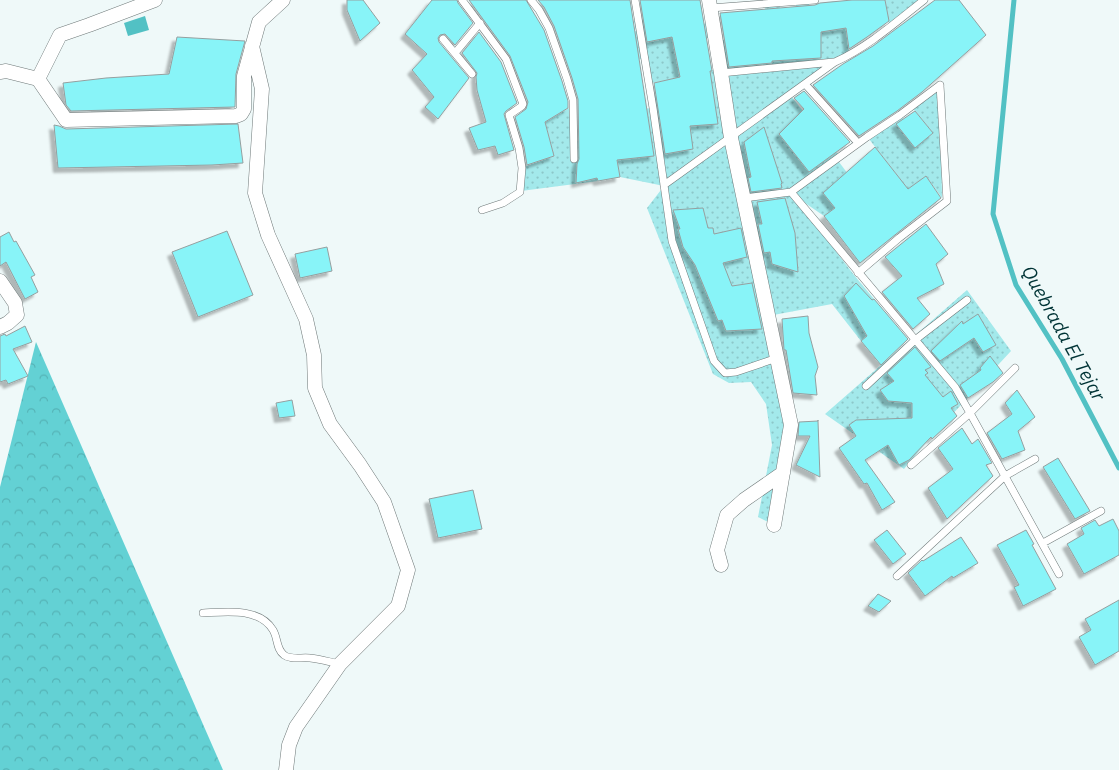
<svg xmlns="http://www.w3.org/2000/svg" width="1119" height="770" viewBox="0 0 1119 770" font-family="'IBM Plex Sans',sans-serif">
  <style>
    .grass { fill: url(#grass-dots) }
    .forest { fill: url(#forest-crowns) }
    .water { fill: #52c1c4 }
    .lines { fill: none; stroke-linecap: round; stroke-linejoin: round }
    .stream { stroke: #52c1c4; stroke-width: 5 }
    .building { fill: #88f4f8; stroke: #959f9f; filter: url(#shadow) }
    .lane-casing { stroke: #6f7979; stroke-width: 8 }
    .street-casing { stroke: #6f7979; stroke-width: 15 }
    .lane { stroke: #fff; stroke-width: 7 }
    .street { stroke: #fff; stroke-width: 14 }
    .labels { text-anchor: middle; stroke-width: 4; stroke-linejoin: round; paint-order: stroke }
    .water-label { font-size: 19px; font-style: italic; fill: #003436; stroke: #eff9f9 }
  </style>
  <defs>
    <pattern id="grass-dots" width="8" height="8" patternUnits="userSpaceOnUse" patternTransform="scale(1.25)"><rect width="8" height="8" fill="#a3e9eb"/><path d="M2 2h.1M6 6h.1" fill="none" stroke="#8cc7c9" stroke-width="1.8" stroke-linecap="round"/></pattern>
    <pattern id="forest-crowns" width="20" height="18" patternUnits="userSpaceOnUse" patternTransform="scale(1.25)"><rect width="20" height="18" fill="#63d1d4"/><path d="M2 6a3 3 0 1 1 6 0M12 15a3 3 0 1 1 6 0" fill="none" stroke="#55b3b6"/></pattern>
    <filter id="shadow"><feDropShadow dx="-4.5" dy="4.5" stdDeviation="1" flood-color="#0004"/></filter>
  </defs>
  <rect width="100%" height="100%" fill="#eff9f9"/>
  <path class="grass" d="M885 0H919L889 24Z
    M842 1 849 52 790 95 842 159 839 162 854 182 900 179 869 139 900 115 922 142 933 133 911 106 940 85 942 198 926 176 889 204 872 184 824 216 792 194 854 275 889 317 861 341 832 304 768 316 791 425 774 525 758 517 772 445 766 404 751 382 729 383 713 374 647 208 664 186 620 177 608 117 650 108 648 97 682 89 680 78 646 84 641 59 600 70 595 39 636 31 634 21 669 15 672 30 708 23 711 37 674 46 680 77 717 69 716 41 768 33 765 7 780 6 782 33 798 31 796 5 809 4 813 33 830 30 826 2Z
    M569 108 574 156 577 141 589 139 598 181 521 191 523 167 554 156 545 122Z
    M967 290 1011 351 923 446 904 469 825 414Z"/>
  <path class="forest" d="M36 342 223 770H0V487Z"/>
  <path class="water" d="M145 16 149 30 128 36 124 23Z"/>
  <g class="lines">
    <path class="stream" d="M1014 0 993 214 1016 285 1062 359 1119 468"/>
  </g>
  <path class="building" d="M347 0H363L380 23 360 41 347 10Z
    M432 0H457L458 3 473 23 455 45 445 34 440 35 438 38 439 42 469 78 438 119 425 107 434 97 412 70 427 54 405 34Z
    M469 0H526L544 30 562 81 568 101V108L545 122 554 156 527 165 524 147 515 117 526 109 528 102 510 56Z
    M538 0H630L654 156 617 160 620 177 598 181 597 178 576 183 577 164 579 159 578 99 572 78 554 26 544 7Z
    M640 0H700L712 71H710L718 124 690 126 693 149 665 154 654 83 680 77 672 37 647 42Z
    M852 0H885L889 21 867 37 849 49 846 28 821 32V58L772 61V63L729 67 720 13 815 5 820 3Z
    M935 0H959L986 35 922 92 897 111 859 136 813 85 843 64 873 46Z
    M479 32 501 62 517 103 506 111 504 114 514 150 498 155 495 146 478 150 469 128 486 122 477 90 476 77 477 73 462 53Z
    M177 37 245 41 236 74 235 107 71 111 66 105 63 83 106 78 169 74Z
    M804 91 850 142 809 172 779 134 804 109 794 98Z
    M915 111 933 133 915 148 896 124Z
    M238 124 243 163 212 165 58 168 54 125 59 126 66 129Z
    M764 127 782 183 781 184 782 188 751 192 748 178 751 177 744 142Z
    M875 147 908 189 926 176 941 198 860 263 824 216 835 208 823 193Z
    M785 198 795 233 798 272 772 264 770 252 764 253 758 224H762L757 202Z
    M703 208 708 228H713L714 234 741 228 747 257 723 263 732 286 752 283 762 329 726 331 722 320 718 321 695 265 683 247 678 229H680L673 210Z
    M926 224 948 254 936 264 944 284 917 298 930 314 913 329 882 292 902 276 885 257Z
    M227 231 253 295 198 317 172 252Z
    M9 232 14 242 16 241 35 275 31 277 38 292 25 299 6 262 0 266V237Z
    M327 247 332 271 300 278 295 254Z
    M856 283 872 300 874 299 908 339 881 365 861 341 867 336 844 296Z
    M978 314 996 345 983 352 974 338 940 361 931 351 962 321 963 324Z
    M808 316 809 333 818 367 815 376 817 395 793 393 786 350H784L782 319Z
    M25 326 32 342 13 349 28 376 8 384 6 380 0 382V336L5 334 6 336Z
    M915 347 931 367 925 370 928 373 925 375 943 397 951 391 958 404 951 408 957 416 932 439 931 437 909 460 899 465 888 445 865 460 895 502 882 510 867 483 864 484 839 448 856 436 849 425 856 420 912 418V403L888 401 880 390 894 381 887 373Z
    M990 356 1003 373 993 382 968 398 960 385 981 370 980 368Z
    M1017 390 1035 417 1018 431 1025 450 1002 459 987 433 1012 414 1005 403Z
    M292 400 295 416 279 418 276 403Z
    M818 420V421L820 477 796 465 810 436H798L799 422 818 421Z
    M962 428 972 444 978 439 992 463 986 465 993 476 947 519 928 488 953 469 938 448Z
    M1058 458 1090 511 1075 519 1043 467Z
    M473 490 482 529 438 538 429 499Z
    M1113 519 1119 531V555L1084 574 1067 544 1084 534 1081 528 1095 520 1099 526Z
    M887 530 906 554 893 564 874 540Z
    M1026 530 1034 544 1032 545 1056 589 1023 606 1014 587 1019 585 997 545Z
    M961 537 978 563 953 578 952 576 925 596 908 573 922 560 923 561Z
    M878 594 891 601 879 612 868 606Z
    M1119 600V651L1095 665 1079 637 1091 630 1085 619Z"/>
  <g class="lines">
    <defs>
      <path id="lane" d="M462 0 506 59 523 104 522 106 509 115 519 148 522 168 520 192 503 203 482 210
        M531 0 539 10 549 28 567 79 573 100 574 159
        M635 0 653 108 672 241 714 361 725 373 736 372 777 358
        M710 8 815 0
        M443 39 472 74
        M455 53 480 23
        M721 73 834 62
        M805 84 858 143
        M664 185 835 62C868 47 896 22 924 0
        M791 192 867 137 900 115 940 85
        M744 198 791 192 955 387 970 413 1059 574
        M858 273 899 238 947 201 940 85
        M866 386 915 340 967 300
        M911 465 970 413 1015 368
        M1043 543 1101 511
        M897 576 1005 476 1035 459
        M203 613C225 612 259 607 273 630 278 638 276 649 284 655 290 660 302 657 310 658 320 659 330 662 340 664"/>
      <path id="street" d="M709 0 721 73 731 138 791 425 774 525
        M252 46 262 89 255 193 268 235 306 319 314 355 315 388 330 424 360 465 384 502 408 570 398 606 340 664 296 727 289 745 286 770
        M0 72 6 71 38 79
        M38 79 66 120 236 116 241 114 244 109V76L259 22 283 0
        M38 79 60 35 89 25 155 0
        M0 281 15 303 17 315 8 323 0 327
        M721 565 717 550 727 515 744 500 783 473"/>
    </defs>
    <use href="#lane" class="lane-casing"/>
    <use href="#street" class="street-casing"/>
    <use href="#lane" class="lane"/>
    <use href="#street" class="street"/>
  </g>
  <g class="labels">
    <g class="water-label">
      <text transform="translate(1064 333) rotate(61)" y="7">Quebrada El Tejar</text>
    </g>
  </g>
</svg>
